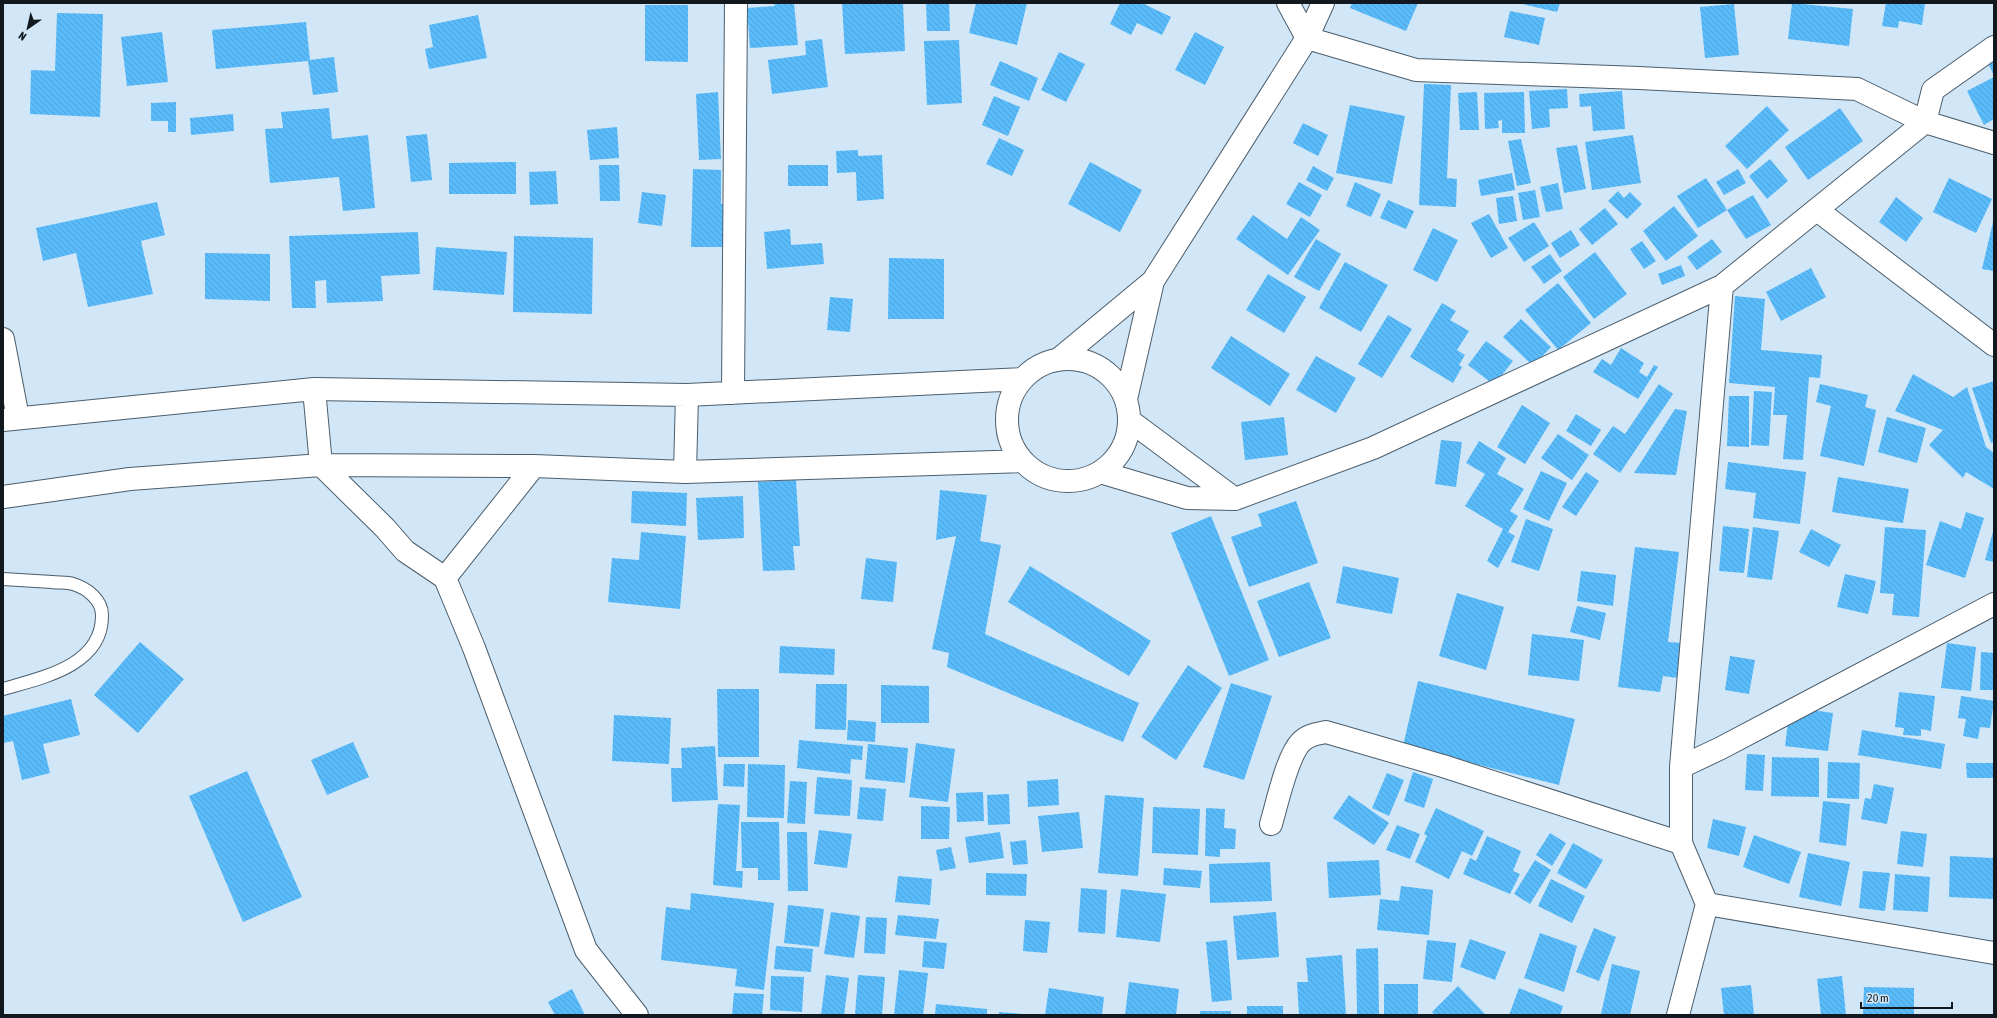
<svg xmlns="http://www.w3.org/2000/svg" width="1997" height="1018" viewBox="0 0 1997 1018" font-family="'Asap Condensed',sans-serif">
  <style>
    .building { fill: url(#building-back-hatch) }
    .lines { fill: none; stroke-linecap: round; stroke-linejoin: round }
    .service-casing { stroke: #4c5e6c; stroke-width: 14 }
    .minor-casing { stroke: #4c5e6c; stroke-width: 24 }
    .service { stroke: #fff; stroke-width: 12 }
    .minor { stroke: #fff; stroke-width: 22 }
  </style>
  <defs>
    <pattern id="building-back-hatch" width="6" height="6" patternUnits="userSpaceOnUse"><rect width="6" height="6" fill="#59bbfa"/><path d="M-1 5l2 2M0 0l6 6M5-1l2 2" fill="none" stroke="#4ca0d6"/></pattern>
  </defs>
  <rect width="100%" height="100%" fill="#d1e6f6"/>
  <path class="building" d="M774 3H794L798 45 750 48 747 8 775 6Z
    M842 3H903L905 51 845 54Z
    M926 3H949L950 31H927Z
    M976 3H1027L1017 45 969 33Z
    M1120 3H1142L1171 17 1162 35 1137 23 1131 35 1110 24Z
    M1352 3H1418L1406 31 1350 8Z
    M1518 3H1560L1557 12Z
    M1792 3 1853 9 1849 46 1788 39Z
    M1886 3H1925L1922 25 1899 21 1898 28 1882 26Z
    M1734 4 1739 55 1705 58 1700 7Z
    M645 5H688V62L645 61Z
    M1510 11 1545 18 1539 45 1504 37Z
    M57 13 103 14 100 117 30 114 31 70 55 71Z
    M478 15 487 58 429 69 425 49 433 47 429 25Z
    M306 22 310 60 334 57 338 92 313 95 308 61 216 69 212 30Z
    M162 32 168 82 127 86 121 37Z
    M1195 32 1224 47 1205 85 1175 70Z
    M822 39 828 87 772 94 768 60 806 55 805 41Z
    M959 40 962 103 927 105 924 41Z
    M1059 52 1085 64 1066 102 1041 90Z
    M1994 60V76L1988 63Z
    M1000 61 1038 78 1029 101 990 85Z
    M1994 77V119L1984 125 1967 91Z
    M1424 84 1451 85 1447 178 1457 179 1456 207 1419 205Z
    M1567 89 1568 108 1549 109 1550 127 1532 129 1529 91Z
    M1622 91 1625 129 1593 131 1591 106 1580 107 1579 94Z
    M718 92 721 159 699 160 696 94Z
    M1477 92 1479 130H1460L1458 93Z
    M1524 92 1525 133H1502V120L1498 121 1499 128 1485 129 1484 93Z
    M994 96 1020 107 1008 136 982 125Z
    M176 102V132H168V121H151V103Z
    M1350 105 1405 116 1392 184 1336 173Z
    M1767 106 1789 130 1747 169 1725 146Z
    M329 108 332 139 368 135 375 208 343 211 339 177 270 183 265 129 283 128 281 112Z
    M1840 108 1863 141 1808 180 1785 147Z
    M233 114 234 131 191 135 190 118Z
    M1303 123 1328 135 1318 156 1293 143Z
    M617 127 619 158 590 160 587 130Z
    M427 134 432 180 411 182 406 136Z
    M1633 135 1641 183 1592 190 1585 142Z
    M999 138 1024 150 1012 176 986 164Z
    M1521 139 1531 183 1517 186 1508 141Z
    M1577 145 1586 189 1564 193 1556 148Z
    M858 150V156L882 155 884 199 857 201 856 172 837 173 836 151Z
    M1770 159 1788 181 1767 199 1749 176Z
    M516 162V194H449V163Z
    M1090 162 1142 190 1120 232 1068 204Z
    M599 165H619L620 201H600Z
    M788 165H828V186H788Z
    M1313 166 1334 178 1327 191 1306 180Z
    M693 169 721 170V204H724L723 247H691Z
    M1738 169 1746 183 1724 195 1716 182Z
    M556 171 558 204 530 205 529 172Z
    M1512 173 1515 190 1481 196 1478 180Z
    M1706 178 1727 210 1698 228 1677 196Z
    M1949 178 1992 199 1976 233 1933 212Z
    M1299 182 1322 195 1310 217 1286 204Z
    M1355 182 1381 194 1371 217 1346 206Z
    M1558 183 1563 209 1546 212 1540 187Z
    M1535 190 1540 217 1523 220 1518 193Z
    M1618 191 1624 198 1630 192 1642 204 1627 219 1608 201Z
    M642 192 666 195 662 226 638 223Z
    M1753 195 1771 225 1746 239 1727 210Z
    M1513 196 1517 221 1499 224 1496 198Z
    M1896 197 1923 218 1906 242 1879 222Z
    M1388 200 1414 211 1406 229 1380 218Z
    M157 202 165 235 141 241 153 294 88 307 76 253 43 261 36 228Z
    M1674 206 1698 236 1666 261 1643 231Z
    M1605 208 1618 224 1592 245 1579 229Z
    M1489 214 1508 248 1491 258 1471 223Z
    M1253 215 1287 239 1301 217 1320 230 1288 275 1236 239Z
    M1534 222 1549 246 1524 262 1508 238Z
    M1993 222H1994V271L1982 269Z
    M1433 228 1458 240 1437 282 1413 270Z
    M790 229 791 245 822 243 824 264 767 269 764 232Z
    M1571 230 1580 245 1560 258 1551 243Z
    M418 232 420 274 381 276 383 301 327 303 326 280 315 281 316 308H292L289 236Z
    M514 236 593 238 592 314 513 312Z
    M1316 239 1341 254 1319 291 1294 277Z
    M1712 239 1722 252 1697 270 1687 257Z
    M1642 241 1656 261 1644 269 1630 249Z
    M436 247 507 252 504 295 433 290Z
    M1595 252 1627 294 1594 319 1563 277Z
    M205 253 270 254V301L205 299Z
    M1550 254 1562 271 1544 284 1531 267Z
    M889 258 944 259V319H888Z
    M1345 262 1388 285 1361 332 1319 308Z
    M1681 265 1685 276 1662 285 1658 274Z
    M1811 268 1826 297 1781 321 1766 292Z
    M1268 274 1306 297 1284 333 1246 310Z
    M1558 283 1591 323 1558 350 1525 310Z
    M1735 296 1765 299 1761 350 1822 355 1820 378 1809 377 1803 460 1783 459 1787 415H1773L1775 387 1729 383Z
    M830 297 853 299 850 332 827 330Z
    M1442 303 1456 311 1450 320 1469 331 1457 350 1465 355 1459 365 1462 367 1453 383 1410 357Z
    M1388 315 1412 329 1382 378 1358 364Z
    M1521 319 1551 347 1533 366 1503 337Z
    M1231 336 1290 374 1270 406 1211 368Z
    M1486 341 1513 361 1494 385 1468 365Z
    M1621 348 1644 363 1639 372 1647 377 1654 365 1658 367 1638 399 1593 372 1602 359 1611 365Z
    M1316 356 1356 378 1336 413 1296 390Z
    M1913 374 1953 397 1967 387 1986 447 1994 453V489L1966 472 1963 478 1929 445 1943 430 1895 411Z
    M1994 381V442L1991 443 1972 388Z
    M1659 384 1673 394 1620 473 1593 454 1613 426 1625 434Z
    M1820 384 1868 395 1865 407 1876 410 1864 466 1820 456 1831 406 1816 402Z
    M1754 391 1772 392 1769 446 1751 445Z
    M1729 396H1749V447L1727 446Z
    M1522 405 1550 423 1525 464 1497 447Z
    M1675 409 1687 411 1676 475 1634 473Z
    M1576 414 1601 430 1591 446 1566 431Z
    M1284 417 1288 455 1245 460 1241 422Z
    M1887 417 1926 428 1917 463 1878 452Z
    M1558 434 1589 455 1572 480 1541 458Z
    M1441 440 1462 442 1456 487 1435 484Z
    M1479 441 1506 458 1497 474 1524 489 1510 511 1518 516 1508 532 1465 506 1485 474 1466 463Z
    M1728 462 1806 472 1800 524 1753 518 1756 493 1725 489Z
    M1541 471 1567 483 1549 521 1523 509Z
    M1586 472 1599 481 1576 516 1562 507Z
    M1838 477 1909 489 1903 523 1832 512Z
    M796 480 800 546H793L795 570 763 571 758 482Z
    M940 490 987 495 980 541 1001 545 985 634 1139 703 1123 742 947 667 949 653 932 649 956 536 936 540Z
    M632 491 687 493 686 526 631 523Z
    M743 496 744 538 698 540 696 498Z
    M1296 501 1318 563 1249 587 1231 537 1262 526 1258 514Z
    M1966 512 1984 518 1965 578 1926 565 1940 521 1961 529Z
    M1211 516 1269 660 1229 676 1171 533Z
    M1526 519 1553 529 1539 571 1511 562Z
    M1723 526 1749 529 1744 573 1719 571Z
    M1753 527 1779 531 1772 580 1747 577Z
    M1885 527 1926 530 1919 617 1892 615 1894 594 1880 593Z
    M1994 528V562L1985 560Z
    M1503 529 1515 536 1498 568 1487 561Z
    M1811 529 1841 545 1829 567 1799 552Z
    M641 532 686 536 680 609 608 602 612 558 639 560Z
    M1635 547 1679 552 1668 642 1682 643 1678 678 1663 676 1660 692 1618 687Z
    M866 558 897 562 893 602 861 599Z
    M1030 566 1151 641 1129 676 1008 602Z
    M1343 566 1399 578 1392 614 1336 603Z
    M1581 571 1616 575 1613 606 1577 601Z
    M1845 574 1876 581 1868 614 1837 607Z
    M1309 582 1331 638 1279 657 1257 601Z
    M1457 593 1504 607 1486 670 1439 656Z
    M1577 606 1606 613 1600 640 1570 632Z
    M1532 634 1584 640 1579 681 1528 675Z
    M140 642 184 679 138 733 94 695Z
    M1947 643 1976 647 1971 691 1941 688Z
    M780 646 835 649 834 675 779 673Z
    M1981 652 1994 653V690H1980Z
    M1730 656 1755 660 1749 694 1725 690Z
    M1188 665 1222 688 1176 760 1141 737Z
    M1418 681 1575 719 1559 785 1403 746Z
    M1231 683 1272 696 1244 780 1203 767Z
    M816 684H847L846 730 815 729Z
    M881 685 929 686V723H881Z
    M717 689H759V757H718Z
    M1899 692 1935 696 1931 731 1921 729V736L1903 735 1904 728 1895 727Z
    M1961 696 1994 701 1990 728 1980 727 1978 739 1963 736 1966 719 1958 718Z
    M71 699 80 735 43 744 50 773 22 780 13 741 3 743V716Z
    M1790 707 1833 713 1828 751 1785 746Z
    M614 715 671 718 669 764 612 761Z
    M848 720 876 722 875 742 847 740Z
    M1862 730 1945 744 1941 769 1858 755Z
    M799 740 863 746 862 760 851 759 850 774 797 768Z
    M353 742 369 777 327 795 311 760Z
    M916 743 955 749 948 802 909 797Z
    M868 744 908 748 905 783 865 779Z
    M715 746 718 800 672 802 671 768H682L681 748Z
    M1747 754 1765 755 1763 791 1745 790Z
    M1772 757 1819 758V797L1771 796Z
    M1828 762 1860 763 1859 799 1827 798Z
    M1966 763H1994V778H1967Z
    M724 764H745L744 787 723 786Z
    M748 764 785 765 784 818 747 817Z
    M247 771 302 897 243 922 189 796Z
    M1413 772 1433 779 1424 808 1404 801Z
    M1387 773 1404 780 1389 816 1372 808Z
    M817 777 852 780 850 816 814 814Z
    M1058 779 1059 805 1028 807 1027 781Z
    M790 781 807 782 805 824 787 823Z
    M1874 784 1894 788 1887 824 1861 819 1865 798 1871 799Z
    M860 787 886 789 883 821 857 819Z
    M983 792 984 821 957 822 956 793Z
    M1009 794 1010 824 988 825 987 795Z
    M1105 795 1144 798 1138 876 1098 873Z
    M1349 795 1389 823 1374 845 1333 818Z
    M1823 801 1850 804 1846 846 1819 842Z
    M718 804 740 805 736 871H743L742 888 713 885Z
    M921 806 950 807 949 839H921Z
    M1153 807 1200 809 1198 855 1152 853Z
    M1206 808 1225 809 1224 828 1236 829 1235 849H1220V857L1205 856Z
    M1436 808 1484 831 1472 856 1462 851 1449 879 1415 862 1427 836 1424 834Z
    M1079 812 1083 848 1042 852 1038 816Z
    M1713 819 1746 827 1739 856 1707 848Z
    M741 822H779L780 880H758V868H742Z
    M1397 825 1420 834 1410 859 1386 850Z
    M819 830 852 834 847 868 814 864Z
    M1901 831 1927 834 1923 867 1897 864Z
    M787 832H807L808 891H788Z
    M1000 832 1004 858 969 863 965 837Z
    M1550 833 1566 843 1552 866 1536 855Z
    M1754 835 1801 852 1789 884 1743 867Z
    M1487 836 1521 851 1513 871 1520 874 1510 894 1463 874 1470 858 1476 861Z
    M1026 840 1028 864 1013 865 1010 842Z
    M1573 843 1603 860 1586 889 1557 873Z
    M951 847 956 868 940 871 936 850Z
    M1808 853 1850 862 1841 906 1799 897Z
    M1950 856 1994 858V899L1949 897Z
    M1379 860 1381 895 1329 898 1327 862Z
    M1535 860 1551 870 1530 904 1514 894Z
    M1270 862 1272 901 1210 903 1209 864Z
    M1164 868 1202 871 1200 888 1163 885Z
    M1863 871 1890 873 1885 911 1859 908Z
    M986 873 1027 874 1026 896 986 895Z
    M1895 874 1930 877 1928 912 1893 910Z
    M898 876 932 879 930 905 895 902Z
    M1551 879 1585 896 1572 923 1538 906Z
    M1401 886 1433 890 1429 935 1377 930 1380 899 1399 901Z
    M1081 888 1107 890 1105 934 1078 932Z
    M1121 889 1166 894 1160 942 1116 937Z
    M691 893 774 903 764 990 735 986 737 969 661 960 666 907 690 910Z
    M788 905 824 909 819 947 784 943Z
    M831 912 860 916 854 958 824 954Z
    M1276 912 1279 957 1237 960 1233 916Z
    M898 915 939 919 936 939 895 935Z
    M866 917 887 918 885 954 864 953Z
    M1025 920 1050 922 1047 953 1023 951Z
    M1594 928 1616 937 1599 981 1576 972Z
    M1540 933 1577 946 1564 992 1524 978Z
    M1470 939 1506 952 1495 980 1460 967Z
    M1227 940 1232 1000 1212 1002 1206 942Z
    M1427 940 1456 943 1452 982 1423 979Z
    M924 941 947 943 944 969 922 967Z
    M776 946 813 949 811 972 774 969Z
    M1378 948 1379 1015H1357L1356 949Z
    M1342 955 1346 1015H1299L1297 982H1308L1306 958Z
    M1612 964 1640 971 1630 1015 1601 1014Z
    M899 970 928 973 923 1015H894Z
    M826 975 849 978 844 1015H821Z
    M858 975 885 977 882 1015H855Z
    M771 976 804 977 802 1012 770 1010Z
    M1842 976 1846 1015H1821L1817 979Z
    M1129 982 1179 989 1176 1015H1125Z
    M1384 984H1418V1015H1384Z
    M1751 985 1754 1015H1724L1721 988Z
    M1458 986 1486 1015H1435L1432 1012Z
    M1864 987 1914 988V1015H1863Z
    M1049 988 1104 997 1102 1015H1045Z
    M1519 988 1563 1006 1560 1015H1509Z
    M572 989 585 1015H555L548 1002Z
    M734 993 764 994 762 1015H732Z
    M936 1004 987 1009V1015H935Z
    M1247 1006H1283V1015H1247Z
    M1200 1011H1231V1015H1200Z
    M999 1012 1023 1014V1015H999Z"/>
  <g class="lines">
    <defs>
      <path id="service" d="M3 579C19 580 36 581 52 582 58 583 67 582 73 584 87 588 102 600 102 615 103 666 41 678 3 689"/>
      <path id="minor" d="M1288 3 1307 38 1416 70 1639 78 1857 89 1925 122 1994 143
        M1817 210 1994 345
        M3 339 18 418
        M1059 359 1153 281 1307 38 1323 3
        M1007 420a61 61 0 1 1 122 0a61 61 0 1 1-122 0Z
        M314 389 321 465 385 528 405 551 445 578 474 648 586 950 637 1015
        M733 393 736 3
        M1126 399 1153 281
        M3 420 314 389 687 395 1022 379
        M1129 420 1235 499
        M685 472 687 395
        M1100 472 1187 498 1235 499 1373 448 1722 286 1925 122 1933 90 1994 47
        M3 497 130 479 321 465 534 466 685 472 1023 461
        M445 578 534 466
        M1681 767 1721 748 1994 604
        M1271 824C1277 804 1287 756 1301 742 1308 735 1316 734 1326 732L1443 766 1681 843
        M1707 904 1994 953
        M1678 1015 1707 904 1681 843V767L1722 286"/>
    </defs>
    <use href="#service" class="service-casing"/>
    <use href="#minor" class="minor-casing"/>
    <use href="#service" class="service"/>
    <use href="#minor" class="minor"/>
  </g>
  <rect width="1997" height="1018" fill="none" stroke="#11181e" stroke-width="8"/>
  <g transform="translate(28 28) rotate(214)" stroke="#d1e6f6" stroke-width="3" paint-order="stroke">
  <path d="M0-3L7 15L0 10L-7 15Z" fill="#11181e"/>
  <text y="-6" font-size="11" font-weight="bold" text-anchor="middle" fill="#11181e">N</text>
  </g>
  <path d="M1861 1002v6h91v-6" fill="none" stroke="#11181e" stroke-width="2"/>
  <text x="1867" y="1002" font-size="12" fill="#11181e" stroke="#d1e6f6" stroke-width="3" paint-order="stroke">20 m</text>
</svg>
